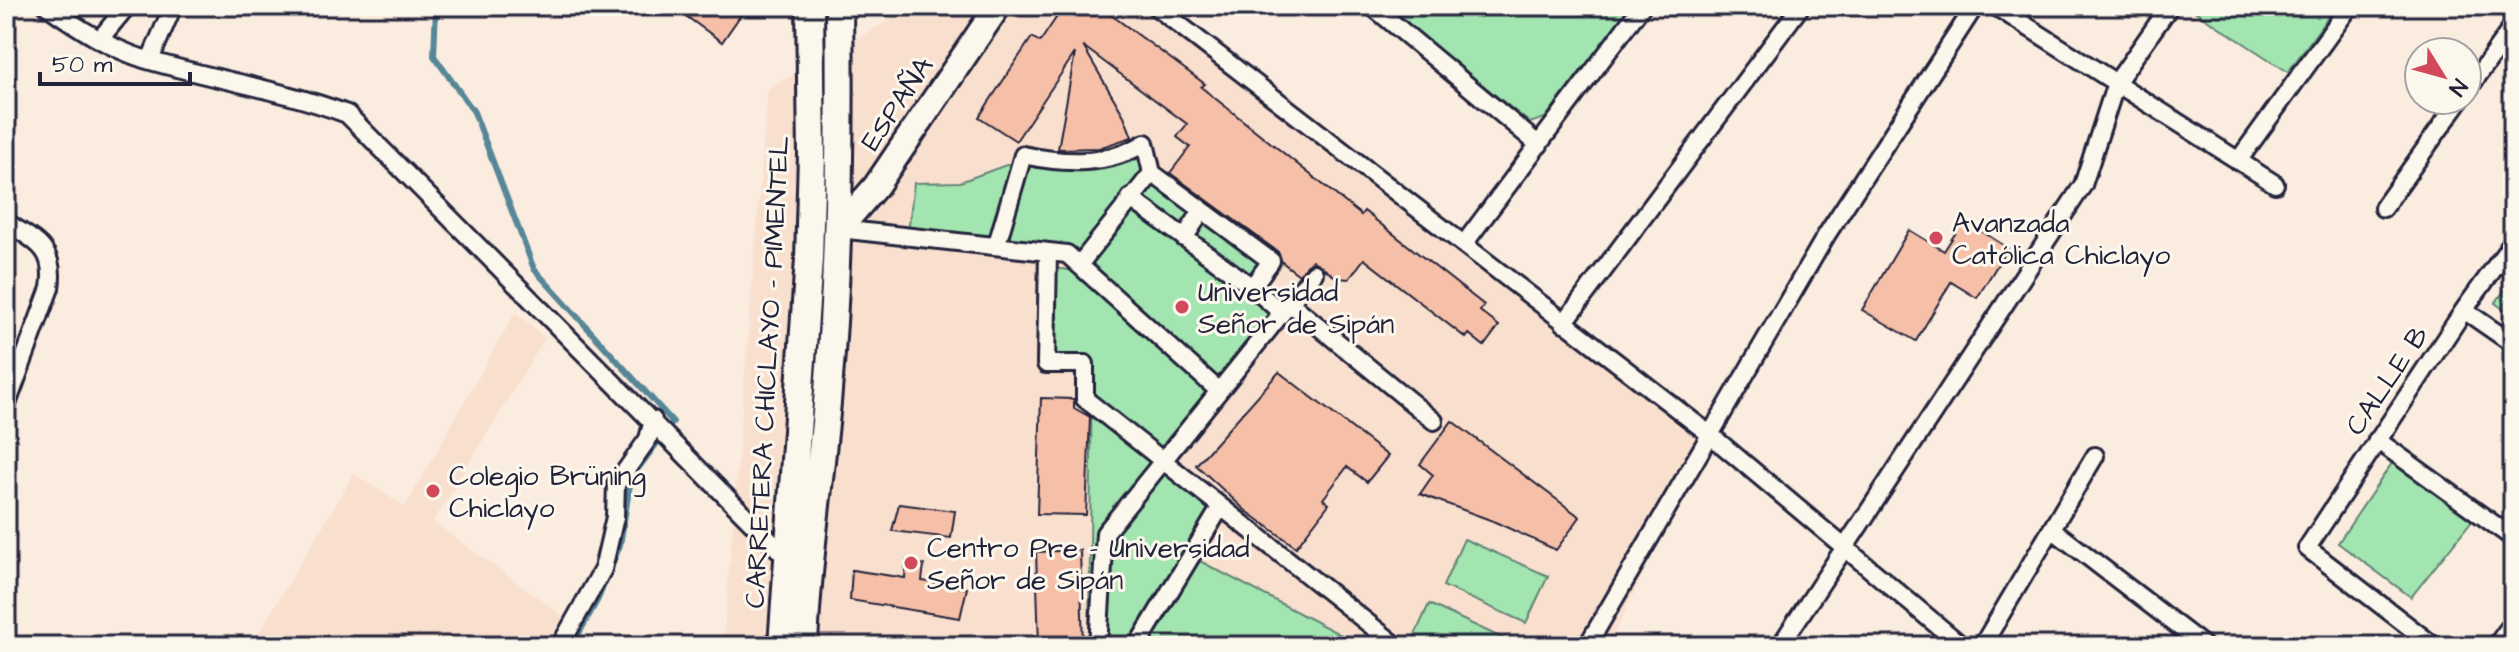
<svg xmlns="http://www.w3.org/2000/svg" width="2519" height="652" viewBox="0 0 2519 652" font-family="'Architects Daughter',sans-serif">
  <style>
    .built { fill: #f9dfce }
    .green { fill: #a2e5b0; stroke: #628476; stroke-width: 2 }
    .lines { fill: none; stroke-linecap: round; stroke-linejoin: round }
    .stream { stroke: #568697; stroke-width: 6 }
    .building { fill: #f6c0a8; stroke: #22223b; stroke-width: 2 }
    .street-casing { stroke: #22223b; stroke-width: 22 }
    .secondary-casing { stroke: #22223b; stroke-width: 30 }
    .primary-casing { stroke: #22223b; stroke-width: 32 }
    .street { stroke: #fbf7ec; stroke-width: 16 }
    .secondary { stroke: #fbf7ec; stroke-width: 24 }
    .primary { stroke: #fbf7ec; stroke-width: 26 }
    .poi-dot { fill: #d1495b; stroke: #fbf7ec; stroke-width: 3 }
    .labels { text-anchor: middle; stroke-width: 6; stroke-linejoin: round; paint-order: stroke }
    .street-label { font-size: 28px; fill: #22223b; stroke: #fbf7ec }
    .poi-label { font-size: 28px; fill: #22223b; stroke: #fbf7ec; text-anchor: start }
  </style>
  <rect width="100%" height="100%" fill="#faecde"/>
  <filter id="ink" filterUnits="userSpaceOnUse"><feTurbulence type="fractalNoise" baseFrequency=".0125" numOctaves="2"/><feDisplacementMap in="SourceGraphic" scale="16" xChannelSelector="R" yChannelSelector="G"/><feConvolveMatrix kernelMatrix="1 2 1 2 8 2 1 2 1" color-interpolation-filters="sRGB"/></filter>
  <g filter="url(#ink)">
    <path class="built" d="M915 6H1155L1708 433 1609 646H723L768 89Z
      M515 313 545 338 433 522 563 616 547 646H251L354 474 405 507Z"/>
    <path class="green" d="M1384 6H1630L1545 118 1530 123Z
      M2187 6H2336L2288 72Z
      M1143 152 1153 161 1076 265 907 242 914 183 960 182 1017 161 1076 168 1110 166Z
      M1160 167 1279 251 1246 294 1272 315 1152 462 1213 511 1131 646H1089L1092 358 1051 357V268L1080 271Z
      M2513 279V316L2495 303Z
      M2392 463 2473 519 2411 597 2338 543Z
      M1464 539 1548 576 1526 623 1443 586Z
      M1196 559 1362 646H1145Z
      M1429 604 1515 644 1514 646H1410Z"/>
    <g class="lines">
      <path class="stream" d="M436 6 434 56 474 112 534 269 673 422 631 478 620 545 598 599 572 646"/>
    </g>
    <path class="building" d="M672 6H747L722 42Z
      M1064 6H1099L1205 84 1201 87 1361 215 1364 211 1484 305 1480 311 1499 326 1484 346 1469 334 1466 338 1364 259 1349 279 1337 278 1312 260 1299 275 1282 262 1278 252 1170 173 1190 147 1177 137 1187 124 1083 46 1124 116 1132 137 1099 148 1058 149 1075 53 1016 141 979 117 1032 37 1040 42Z
      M1964 220 2008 248 1977 298 1951 282 1916 341 1862 310 1909 230 1944 251Z
      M1279 372 1388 456 1367 482 1347 467 1323 499 1329 504 1296 547 1245 510 1196 465Z
      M1041 398 1074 399V408L1090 417 1086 515 1037 514Z
      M1452 421 1580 517 1556 550 1493 521 1420 494 1433 475 1420 464Z
      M899 504 955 511 951 538 892 531Z
      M1080 550 1083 646H1039L1036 552Z
      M906 561 924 565 922 581 967 588 960 618 850 600 852 570 905 578Z"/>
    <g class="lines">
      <defs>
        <path id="street" d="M47 6C77 27 109 48 144 59 211 79 281 89 347 114L786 557
          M1155 6 1708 433 1962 646
          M1372 6 1539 145
          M1995 6 2275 184
          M100 39 127 6
          M150 60 173 6
          M2467 91 2513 26
          M2238 161 2350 6
          M1130 198 1252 287
          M2383 208 2460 100
          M6 222C36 242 56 248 50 288L6 407
          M839 229 1067 254 1219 391
          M1184 238 1202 211
          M997 244 1023 155C1065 164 1107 166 1145 143L1152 173 1271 261 1252 287 1282 313
          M1464 244 1642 6
          M1048 252 1046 364H1085V399L1397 646
          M1079 265 1152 173
          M1290 303 1434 421
          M2464 310 2513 344
          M1564 323 1801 6
          M2377 440 2513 538
          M2052 529 2204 646
          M560 646 603 569 615 517 616 484 648 439 653 420
          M1098 646 1105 533 1314 273
          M1137 646 1220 508
          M1587 646 1827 234 1975 6
          M1780 646 2083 185 2116 83 2170 6
          M1982 646 2095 456
          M2434 646 2307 548 2464 310 2513 242
          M2496 646 2513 622"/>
        <path id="secondary" d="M839 229 876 186 998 6"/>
        <path id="primary" d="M782 646 809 259 812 155 810 6
          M804 646C807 560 821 476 828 391 839 262 841 135 839 6"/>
      </defs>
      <use href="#street" class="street-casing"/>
      <use href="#secondary" class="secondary-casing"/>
      <use href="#primary" class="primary-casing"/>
      <use href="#street" class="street"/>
      <use href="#secondary" class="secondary"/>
      <use href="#primary" class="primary"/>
    </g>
  </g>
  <g class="poi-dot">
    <circle cx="1936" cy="238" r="8"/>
    <circle cx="1182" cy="307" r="8"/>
    <circle cx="433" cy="491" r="8"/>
    <circle cx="911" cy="563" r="8"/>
  </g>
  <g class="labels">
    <g class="street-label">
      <text transform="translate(896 103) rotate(-56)" y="10">ESPAÑA</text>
      <text transform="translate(766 372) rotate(-87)" y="10">CARRETERA CHICLAYO - PIMENTEL</text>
      <text transform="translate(2386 380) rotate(-56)" y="10">CALLE B</text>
    </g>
    <g class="poi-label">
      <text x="1952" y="232">Avanzada<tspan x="1952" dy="32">Católica Chiclayo</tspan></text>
      <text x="1198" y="301">Universidad<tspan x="1198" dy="32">Señor de Sipán</tspan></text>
      <text x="449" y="485">Colegio Brüning<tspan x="449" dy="32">Chiclayo</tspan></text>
      <text x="927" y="557">Centro Pre - Universidad<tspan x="927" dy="32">Señor de Sipán</tspan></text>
    </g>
  </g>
  <rect width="2519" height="652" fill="none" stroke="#fbf7ec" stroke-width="32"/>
  <rect x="16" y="16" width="2487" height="620" fill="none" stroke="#22223b" stroke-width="3" filter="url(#ink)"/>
  <g transform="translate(2443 76) rotate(127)"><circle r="38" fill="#fbf7ec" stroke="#a4a2a5" stroke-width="2"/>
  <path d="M0-6L14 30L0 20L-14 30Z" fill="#d1495b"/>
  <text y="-12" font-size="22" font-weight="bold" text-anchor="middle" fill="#22223b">N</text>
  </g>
  <path d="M40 72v12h150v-12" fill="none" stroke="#22223b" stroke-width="4"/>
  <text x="52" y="72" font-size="24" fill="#22223b" stroke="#fbf7ec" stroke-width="6" paint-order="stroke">50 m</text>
</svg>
